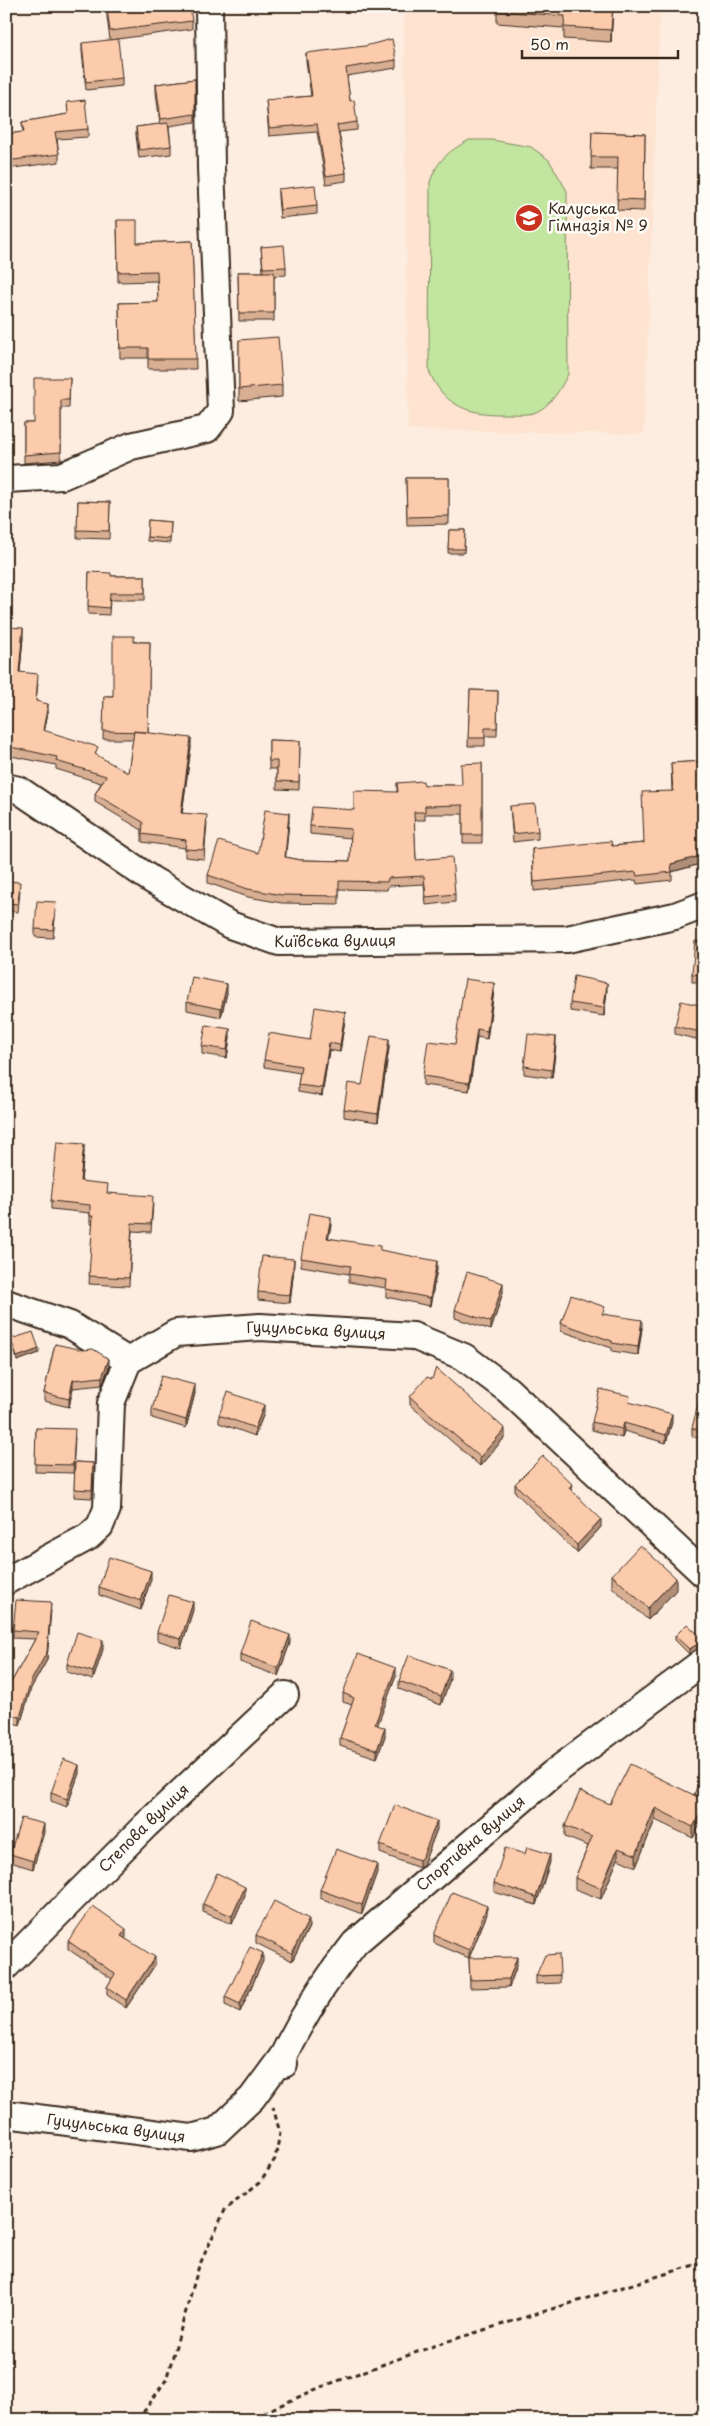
<svg xmlns="http://www.w3.org/2000/svg" width="710" height="2426" viewBox="0 0 710 2426" font-family="'Playpen Sans',sans-serif">
  <style>
    .built { fill: #fde3d0 }
    .pitch { fill: #c2e59f; stroke: #7e885e }
    .lines { fill: none; stroke-linecap: round; stroke-linejoin: round }
    .minor-casing { stroke: #3b2a1e; stroke-width: 30 }
    .path { stroke: #3b2a1e; stroke-width: 3; stroke-dasharray: 5 4; stroke-linecap: butt }
    .minor { stroke: #fdfcf7; stroke-width: 26 }
    .wall { fill: #d9af94; stroke: #3b2a1e }
    .shaded-wall { fill: #b08e78; stroke: #3b2a1e }
    .building { fill: #fccbac; stroke: #3b2a1e }
    .labels { text-anchor: middle; stroke-width: 5; stroke-linejoin: round; paint-order: stroke }
    .poi-label { font-size: 15px; fill: #3b2a1e; stroke: #fdfcf7; text-anchor: start }
    .street-label { font-size: 15px; fill: #3b2a1e; stroke: #fdfcf7 }
  </style>
  <rect width="100%" height="100%" fill="#fdede0"/>
  <filter id="ink" filterUnits="userSpaceOnUse"><feTurbulence type="fractalNoise" baseFrequency=".02" numOctaves="2"/><feDisplacementMap in="SourceGraphic" scale="10" xChannelSelector="R" yChannelSelector="G"/><feConvolveMatrix kernelMatrix="1 2 1 2 8 2 1 2 1" color-interpolation-filters="sRGB"/></filter>
  <g filter="url(#ink)">
    <path class="built" d="M404 6H660L644 434 408 430Z"/>
    <path class="pitch" d="M469 140H492L531 147 549 160 567 191 568 374C561 388 550 408 533 413 527 415 517 414 510 414 472 415 445 409 429 371L430 182C438 159 448 152 469 140Z"/>
    <g class="lines">
      <defs>
        <g id="minor">
          <path d="M6 479 62 476 131 446 207 429 221 411 211 168 209 6"/>
          <path id="s1" d="M6 787 19 790 152 880 230 925 279 942 567 939 675 916 704 905"/>
          <path d="M6 1303 70 1325 128 1361"/>
          <path id="s2" d="M6 1581 88 1537 100 1526 107 1509 111 1403 128 1361 176 1333 260 1327 413 1336 464 1357 508 1390 704 1574"/>
          <path id="s3" d="M6 1966 145 1826 285 1695"/>
          <path id="s4" d="M284 2064 283 2056C303 2015 326 1979 355 1943L552 1774 704 1661"/>
          <path id="s5" d="M6 2114 191 2138 217 2131 252 2098 283 2056"/>
        </g>
      </defs>
      <use href="#minor" class="minor-casing"/>
      <path class="path" d="M138 2420 166 2380 199 2266 225 2210 260 2182 275 2159 280 2133 273 2107
        M247 2420 321 2387 442 2343 704 2262"/>
      <use href="#minor" class="minor"/>
    </g>
    <path class="wall" d="M497 6H613L611 42 564 39V28L497 23Z
      M107 9 192 21V29L110 40 107 17Z
      M82 43 122 78V86L86 90 82 51Z
      M306 53 396 60V68L347 76 350 101 357 122V130L339 132 346 173V181L326 184 317 132 269 136 266 100 311 96 306 61Z
      M195 79V122L169 126 171 146V154L139 158 136 135V127L160 124 156 92V84Z
      M67 102 88 129V137L57 139 59 154V162L6 169V134L23 132 22 122 68 114Z
      M592 132 645 134 644 211 617 210 618 169H591Z
      M278 189 317 206V214L280 218 278 197Z
      M117 220 137 243 192 241 196 369H148V358H120L119 303 158 302 157 281 118 282Z
      M261 247 286 267V275L274 276V321H239L238 272H263Z
      M239 340 282 385V397L239 401Z
      M70 378 69 408H61V460L24 463V423H34Z
      M406 478H449V524L407 525Z
      M78 501 110 502 109 539 77 538Z
      M148 520 171 522 170 543 147 541Z
      M449 530H465L464 553H448Z
      M89 572 111 576H145V600H110L109 615 88 614Z
      M6 627 23 637 20 672 38 683 36 701 48 712 44 731 97 756 128 773 133 739H103L104 696H113L134 642H150L148 733 191 747 182 813 207 823 204 859 185 857V848L142 842V830L95 802V794L101 783 56 769V765L6 755Z
      M470 690 498 691 497 736H485V746H468Z
      M269 740 300 741 299 790 277 789V769H269Z
      M704 761V863L672 872V880L637 884 636 880 534 891 532 849 612 846 644 843 672 791 671 763Z
      M482 763V843H463V814H425V820H414L416 860 455 894V902L426 905 424 884 388 886 387 890 339 889V904L282 903 248 897 208 883V875L258 853 289 821 285 857 301 860 350 861 351 838 310 834V826L354 810 397 792V783L424 785H462Z
      M510 806 538 831V839L513 842Z
      M6 881 20 890 18 912 6 911Z
      M56 910 53 938 35 937V929Z
      M704 942V982H692V974Z
      M494 991 487 1039 477 1037 469 1091 423 1085V1076L455 1044Z
      M607 991 604 1016 570 1011V1003Z
      M227 993 221 1017 187 1010V1002Z
      M704 1006V1041L675 1034V1026Z
      M345 1019 340 1052 329 1050 322 1096 298 1092V1085L300 1073 264 1067V1060L310 1040Z
      M230 1037 227 1058 202 1054V1046Z
      M556 1045 552 1078 524 1074V1066Z
      M389 1048 378 1122 344 1117V1109Z
      M84 1152 81 1181 107 1193 153 1203 151 1232 132 1231 129 1286 89 1284 93 1224H90V1213L51 1209V1201Z
      M331 1225 328 1238 380 1251 437 1269 430 1306 386 1297V1288L349 1282V1274L301 1266V1258Z
      M294 1267 290 1303 258 1300V1292Z
      M503 1292 491 1330 455 1318V1310Z
      M605 1314 642 1328 638 1355 612 1351V1348L561 1331V1323Z
      M11 1339 39 1353 17 1361 11 1343Z
      M55 1344 109 1367 102 1385 73 1388 69 1407 44 1401V1393Z
      M195 1393 186 1428 152 1418V1410Z
      M704 1394V1440L692 1436V1428Z
      M410 1397 505 1437 480 1466 410 1405Z
      M630 1403 672 1422 666 1443 624 1431 622 1438 592 1430V1422Z
      M264 1413 255 1436 219 1423V1415Z
      M36 1428 75 1437 73 1473 35 1472Z
      M75 1462 93 1463 92 1498 74 1497Z
      M515 1484 572 1491 601 1527 577 1553 515 1492Z
      M612 1575 676 1590 648 1620 612 1587Z
      M151 1579 141 1610 99 1595V1587Z
      M51 1610 47 1660 31 1688 20 1725 6 1721V1679L12 1681 35 1639 13 1638V1630Z
      M193 1610 181 1648 157 1640V1632Z
      M675 1636 704 1640 689 1654 675 1640Z
      M290 1643 278 1676 240 1662V1654Z
      M103 1649 93 1680 67 1672V1664Z
      M396 1676 377 1725 385 1736 377 1758 340 1746V1738L352 1705 343 1702V1693Z
      M450 1679 441 1705 399 1689V1681Z
      M79 1773 67 1807 51 1801V1793Z
      M704 1773V1817L693 1838 655 1820 636 1867 618 1859 601 1899 575 1889V1878L588 1846 565 1837V1826L610 1804 694 1795Z
      M437 1829 423 1865 419 1868 380 1853V1845Z
      M44 1832 33 1869 10 1862V1854Z
      M550 1862 536 1905 494 1892V1883Z
      M377 1872 362 1914 320 1898V1890Z
      M245 1895 232 1924 203 1912V1904Z
      M487 1914 469 1958 434 1943V1935Z
      M309 1927 292 1961 256 1943V1935Z
      M126 1937 125 1938 155 1965 126 2008 107 1995V1987L112 1979 68 1949V1941Z
      M469 1958 517 1965 509 1987 470 1988Z
      M263 1961 240 2012 225 2005V1997Z
      M560 1975V1983L536 1984V1976Z"/>
    <path class="shaded-wall" d="M613 6 611 42V30Z
      M23 628V637L19 681V672Z
      M48 704V712L43 739V730Z
      M191 738V747L181 822V813Z
      M289 813V821L285 865V857Z
      M704 855V863L671 872V864Z
      M494 983V991L487 1039V1031Z
      M607 983V991L604 1016V1008Z
      M227 984V993L221 1017V1009Z
      M345 1012V1019L340 1052V1045Z
      M230 1029V1037L227 1058V1050Z
      M477 1029V1037L469 1091V1083Z
      M556 1037V1045L552 1078V1070Z
      M389 1039V1048L378 1122V1114Z
      M329 1043V1050L322 1096V1088Z
      M84 1144V1152L80 1189V1181Z
      M331 1217V1225L327 1246V1238Z
      M9 1232V1240L6 1271V1263Z
      M294 1259V1267L290 1303V1295Z
      M437 1261V1269L430 1306V1298Z
      M503 1283V1292L491 1330V1322Z
      M642 1320V1328L638 1355V1347Z
      M39 1349V1353L17 1361V1357Z
      M109 1359V1367L102 1385V1377Z
      M73 1380V1388L69 1407V1399Z
      M195 1385V1393L186 1428V1420Z
      M264 1405V1413L255 1436V1428Z
      M672 1414V1422L666 1443V1435Z
      M624 1423V1431L622 1438V1429Z
      M505 1429V1437L480 1466V1457Z
      M572 1484V1493L569 1488Z
      M601 1519V1527L577 1553V1545Z
      M151 1571V1579L141 1610V1601Z
      M676 1578V1590L648 1620V1608Z
      M51 1602 47 1660 31 1688 20 1725V1717Z
      M193 1602V1610L181 1648V1639Z
      M290 1635V1643L278 1676V1668Z
      M103 1640V1649L93 1680V1672Z
      M704 1641V1645L689 1654V1649Z
      M396 1668V1676L375 1732V1724Z
      M450 1670V1679L441 1705V1696Z
      M385 1728V1736L377 1758V1750Z
      M79 1765V1773L67 1807V1799Z
      M704 1806V1817L693 1838V1827Z
      M655 1808V1820L636 1867V1855Z
      M437 1821V1829L423 1865 419 1868V1860Z
      M44 1824V1832L33 1869V1861Z
      M618 1848V1859L601 1899V1888Z
      M550 1854V1862L536 1905V1897Z
      M377 1864V1872L362 1914V1905Z
      M245 1887V1895L232 1924V1916Z
      M487 1906V1914L469 1958V1950Z
      M309 1919V1927L292 1961V1953Z
      M126 1929V1937L121 1944V1936Z
      M9 1933V1941L6 1944V1937Z
      M263 1953V1961L240 2012V2004Z
      M155 1957V1965L126 2008V2000Z
      M517 1957V1965L509 1987V1979Z"/>
    <path class="building" d="M131 6H190L192 21 110 31 107 9Z
      M497 6H613L611 30 564 27 565 16 497 11Z
      M118 39 122 78 86 82 82 43Z
      M392 39 396 60 346 68 350 101 354 100 357 122 337 125 346 173 326 176 317 124 269 128 266 100 312 96 306 53 365 46Z
      M195 79V114L161 119 156 84Z
      M85 100 88 129 55 132 59 154 6 161V134L24 132 22 122 68 114 67 102Z
      M168 123 171 146 139 150 136 127Z
      M592 132 645 134 644 200 617 199 618 157H591Z
      M315 185 317 206 280 210 278 189Z
      M117 220H137V243L192 241 196 359H148V348H120L119 303 158 302 157 271 118 272Z
      M284 245 286 267 263 268 261 247Z
      M238 272H274V313H239Z
      M278 337 282 385 239 389V340Z
      M34 378H70L69 400H61V452L24 455V423H34Z
      M406 478H449V516L407 517Z
      M78 501 110 502 109 531 77 530Z
      M148 520 171 522 170 539 147 537Z
      M449 530H465L464 549H448Z
      M89 572 111 573V576H145V593H110L109 608 88 606Z
      M6 627 23 628 19 672 38 674 36 701 48 704 43 730 98 747 95 754 128 773 134 731 191 738 181 813 207 815 204 850 185 849 186 840 142 834 143 822 95 794 106 776 56 761 57 757 6 746Z
      M113 636H134V642H150L148 732 103 731 104 696H113Z
      M470 690 498 691 497 728H485V738H468Z
      M269 740 300 741 299 782 277 781V761H269Z
      M704 761V855L671 864 672 872 637 876 636 872 534 882 532 849 611 841 612 846 644 843 642 792 673 791 671 763Z
      M482 763V835H463V805L425 806V812H414L416 860 452 857 455 894 426 897 424 876 388 878 387 882 339 881V896L282 895 248 889 208 875 219 841 258 853 265 810 289 813 285 857 301 860 350 861 351 829 310 826 312 807 354 810V791L398 792 397 783 423 781 424 785H462L461 764Z
      M535 804 538 831 513 834 510 806Z
      M6 881 20 882 18 904 6 903Z
      M37 901 56 902 53 930 35 929Z
      M695 941 704 942V974H692Z
      M574 976 607 983 604 1008 570 1003Z
      M192 977 227 984 221 1009 187 1002Z
      M465 979 494 983 487 1031 477 1029 469 1083 423 1076 428 1041 455 1044Z
      M681 1001 704 1006V1033L675 1026Z
      M315 1007 345 1012 340 1045 329 1043 322 1088 298 1085 301 1066 264 1060 269 1033 310 1040Z
      M206 1025 230 1029 227 1050 202 1046Z
      M528 1034 556 1037 552 1070 524 1066Z
      M371 1036 389 1039 378 1114 344 1109 348 1083 362 1085Z
      M57 1142 84 1144 80 1181 108 1184 107 1193 153 1196 151 1224 132 1223 129 1278 89 1276 93 1216H90V1205L51 1201Z
      M309 1213 331 1217 327 1238 380 1246V1250L437 1261 430 1298 386 1289 387 1280 349 1274 351 1266 301 1258Z
      M6 1232H9L6 1263Z
      M262 1256 294 1259 290 1295 258 1292Z
      M467 1272 503 1283 491 1322 455 1310Z
      M571 1295 605 1307 602 1314 642 1320 638 1347 612 1343V1341L561 1323Z
      M33 1332 39 1349 17 1357 11 1339Z
      M55 1344 83 1350 93 1349 109 1359 102 1377 73 1380 69 1399 44 1393Z
      M436 1368 505 1429 480 1457 410 1397 427 1377 432 1379Z
      M161 1376 195 1385 186 1420 152 1410Z
      M600 1389 630 1396 629 1402 672 1414 666 1435 624 1423 622 1429 592 1422Z
      M228 1392 264 1405 255 1428 219 1415Z
      M701 1393 704 1394V1432L692 1428Z
      M36 1428 75 1429 73 1465 35 1464Z
      M543 1456 572 1484 569 1488 601 1519 577 1545 515 1484Z
      M75 1462 93 1463 92 1490 74 1489Z
      M640 1545 676 1578 648 1608 612 1575Z
      M109 1557 151 1571 141 1601 99 1587Z
      M169 1595 193 1602 181 1639 157 1632Z
      M16 1600 51 1602 47 1652 31 1681 20 1717 6 1713V1679L12 1681 39 1632 13 1630Z
      M251 1621 290 1635 278 1668 240 1654Z
      M687 1624 704 1640V1641L689 1649 675 1636Z
      M77 1632 103 1640 93 1672 67 1664Z
      M358 1654 396 1668 375 1724 385 1728 377 1750 340 1738 354 1698 343 1693Z
      M409 1655 450 1670 441 1696 399 1681Z
      M63 1759 79 1765 67 1799 51 1793Z
      M630 1764 704 1800V1806L693 1827 655 1808 636 1855 618 1848 601 1888 575 1878 592 1837 565 1826 580 1791 610 1804Z
      M704 1773V1799L694 1794Z
      M395 1805 437 1821 423 1856 419 1860 380 1845Z
      M21 1818 44 1824 33 1861 10 1854Z
      M527 1847 550 1854 536 1897 494 1883 505 1848 525 1854Z
      M336 1849 377 1864 362 1905 320 1890Z
      M217 1873 245 1887 232 1916 203 1904Z
      M452 1892 487 1906 469 1950 434 1935Z
      M274 1901 309 1919 292 1953 256 1935Z
      M93 1906 126 1929 121 1936 155 1957 126 2000 107 1987 115 1974 68 1941Z
      M250 1947 263 1953 240 2004 225 1997Z
      M559 1954 560 1975 536 1976 545 1955Z
      M517 1957 509 1979 470 1980 469 1958Z"/>
  </g>
  <defs>
    <symbol id="school-disc" viewBox="-11 -11 22 22"><circle r="9.5" fill="#c8321e" stroke="#fdfcf7"/><path d="M0-5L7-2L0 1L-7-2ZM-4 1L0 2.5L4 1V4Q0 6-4 4Z" fill="#fff"/></symbol>
  </defs>
  <g fill-rule="evenodd">
    <use href="#school-disc" x="513" y="202" width="32" height="32"/>
  </g>
  <g class="labels">
    <g class="poi-label">
      <text x="548" y="214">Калуська<tspan x="548" dy="17">Гімназія № 9</tspan></text>
    </g>
    <g class="street-label">
      <text dy="5" stroke="none"><textPath href="#s1" startOffset="372">Київська вулиця</textPath></text>
      <text dy="5" stroke="none"><textPath href="#s2" startOffset="475">Гуцульська вулиця</textPath></text>
      <text dy="5" stroke="none"><textPath href="#s3" startOffset="195">Степова вулиця</textPath></text>
      <text dy="5" stroke="none"><textPath href="#s4" startOffset="295">Спортивна вулиця</textPath></text>
      <text dy="5" stroke="none"><textPath href="#s5" startOffset="111">Гуцульська вулиця</textPath></text>
    </g>
  </g>
  <rect width="710" height="2426" fill="none" stroke="#fdfcf7" stroke-width="25"/>
  <rect x="12" y="12" width="685" height="2401" fill="none" stroke="#3b2a1e" stroke-width="2" filter="url(#ink)"/>
  <path d="M522 50v8h156v-8" fill="none" stroke="#3b2a1e" stroke-width="2.5"/>
  <text x="530" y="50" font-size="15" fill="#3b2a1e" stroke="#fdfcf7" stroke-width="4" paint-order="stroke">50 m</text>
</svg>
